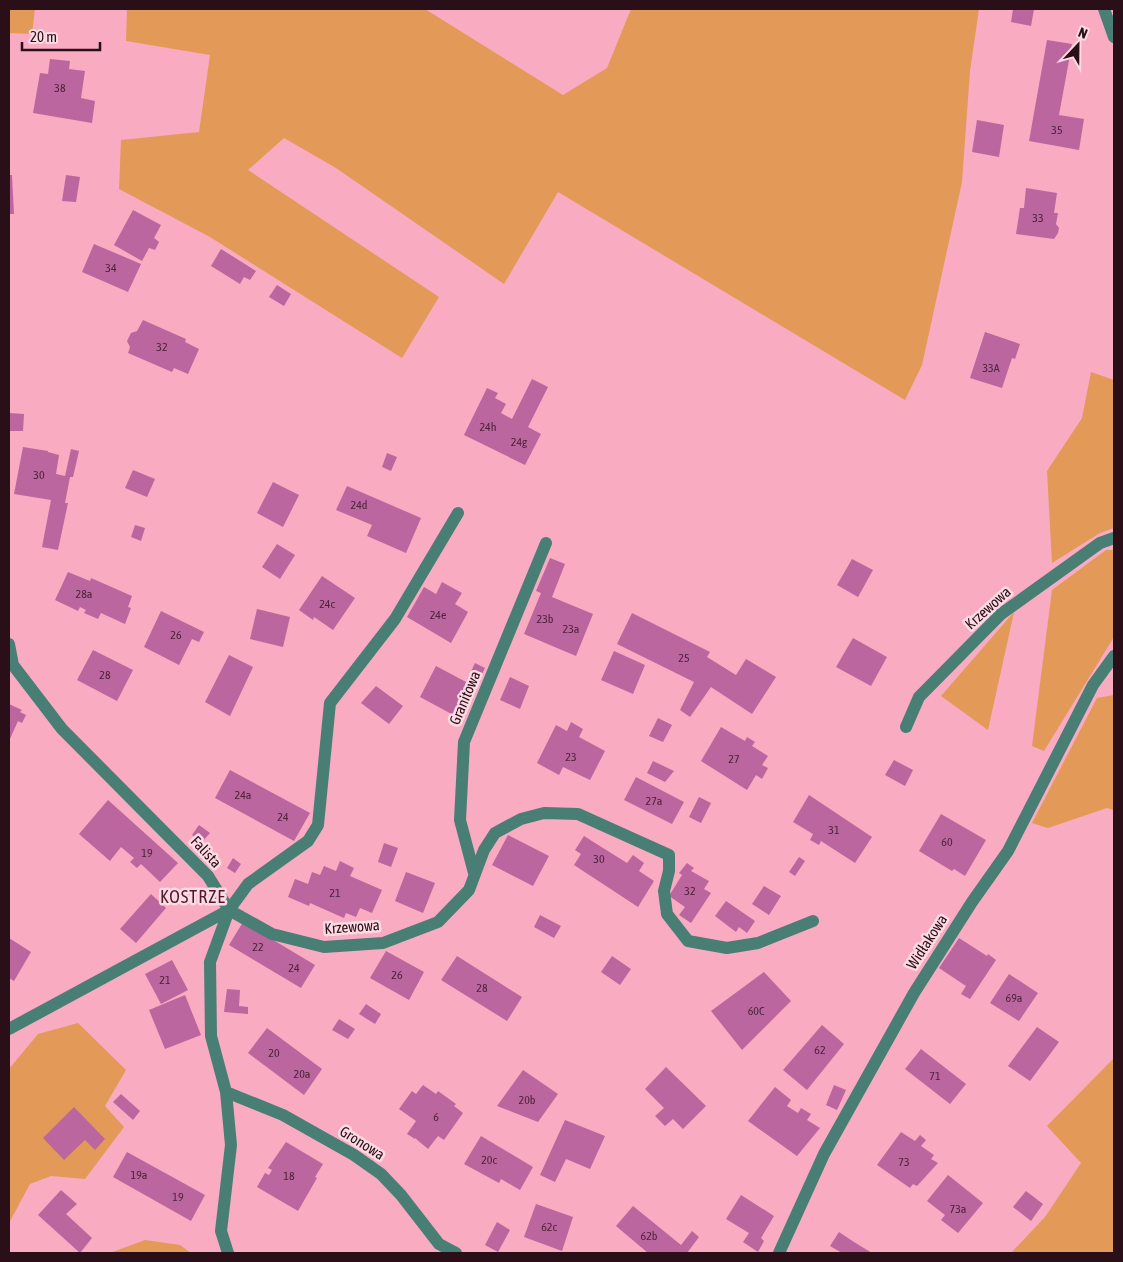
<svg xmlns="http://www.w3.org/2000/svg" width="1123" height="1262" viewBox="0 0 1123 1262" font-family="'Asap Condensed',sans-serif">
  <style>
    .green { fill: #e39a58 }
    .building { fill: #bc66a0 }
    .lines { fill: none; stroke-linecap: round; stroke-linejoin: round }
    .minor { stroke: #497e74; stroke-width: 12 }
    .labels { text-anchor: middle; stroke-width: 5; stroke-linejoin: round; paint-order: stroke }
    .number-label { font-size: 12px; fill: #4e243a }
    .street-label { font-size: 15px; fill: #2a0e18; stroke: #fcdbe4 }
    .quarter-label { font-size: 18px; letter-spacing: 1px; fill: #55172e; stroke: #fcdbe4 }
  </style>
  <rect width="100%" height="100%" fill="#f8abc1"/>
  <path class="green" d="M9 9H35L32 34 9 33Z
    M127 9H425L563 95 607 68 631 9H979L970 71 962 182 922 365 905 400 558 192 504 284 336 168 284 138 248 170 439 297 402 358 210 237 119 189 121 140 199 132 210 55 126 41Z
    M1091 372 1114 380V528L1100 533 1052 563 1047 471 1082 418Z
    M1106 550H1114V637L1044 751 1032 746 1052 590Z
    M1014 612 988 730 941 696Z
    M1114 695V810L1107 808 1048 828 1032 823 1097 698Z
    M78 1023 126 1070 105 1106 124 1127 85 1179 51 1176 30 1184 9 1223V1069L38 1034Z
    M1114 1058V1253H1011L1045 1217 1081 1163 1047 1126Z
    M145 1240 180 1245 191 1253H110Z"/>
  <path class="building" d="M1013 9H1034L1031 26 1011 22Z
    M1047 40 1072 44 1059 115 1084 119 1079 150 1029 141Z
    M50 59 70 61 69 69 85 71 81 98 95 101 92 123 33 113 40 73 48 74Z
    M977 120 1004 125 999 157 972 152Z
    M9 175H12L14 214H9Z
    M66 175 80 177 76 202 62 201Z
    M1026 188 1057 193 1054 213H1058L1056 224 1059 228 1058 233 1054 239 1016 234 1020 208H1024Z
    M133 210 161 225 154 238 159 242 155 250 149 248 142 261 114 245Z
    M94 244 141 264 128 292 82 272Z
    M221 249 256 271 250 280 244 277 240 284 211 266Z
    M277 285 291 294 284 306 269 297Z
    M143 320 186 339 185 342 199 349 188 374 174 368 172 372 128 353 130 347 127 341 131 333 137 331Z
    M985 332 1020 344 1015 359 1012 358 1002 388 970 378Z
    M532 379 548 387 528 427 541 434 525 465 464 435 487 388 498 393 495 398 506 404 501 413 512 419Z
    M9 413 24 414 23 431H9Z
    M23 447 48 451V452L59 455 56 474 65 476 71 449 79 451 73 477H70L65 503H68L58 550 42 547 51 500 14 494Z
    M387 453 397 457 391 471 382 467Z
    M133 470 155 479 147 497 125 488Z
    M273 482 299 495 283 527 257 513Z
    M347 486 421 518 406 553 367 536 372 525 336 510Z
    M135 525 145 528 141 541 131 537Z
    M277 544 295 555 280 579 262 567Z
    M550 558 565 564 552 597 593 614 576 656 524 634 541 593 536 591Z
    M852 559 873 570 858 597 837 585Z
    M68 572 90 581 91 578 132 596 128 607 131 608 125 624 101 613 98 619 84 613 86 610 80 607 78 611 55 600Z
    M322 576 355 598 333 630 314 617 313 620 299 610Z
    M442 582 462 593 455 604 468 612 451 643 407 617 424 587 436 594Z
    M257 609 290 617 283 647 250 639Z
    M161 611 204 632 199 642 192 639 179 665 144 647Z
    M632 613 710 652 707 657 736 675 746 659 776 677 752 714 711 687 690 717 680 710 694 682 617 644Z
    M853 638 887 657 871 686 836 667Z
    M93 650 133 670 117 701 77 680Z
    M614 651 645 665 633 694 601 680Z
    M229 655 253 667 230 716 205 702Z
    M475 663 485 668 459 718 420 697 436 666 466 682Z
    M510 677 529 686 520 709 500 700Z
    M376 686 403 706 389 724 361 703Z
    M9 704 22 710 20 712 26 715 22 723 18 721 9 741Z
    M658 718 672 725 663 742 649 736Z
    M571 722 583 729 579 737 605 751 590 780 563 767 559 775 537 763 556 725 567 731Z
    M721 727 745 741 747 737 755 742 752 746 768 756 762 765 768 768 762 779 756 775 747 790 701 761Z
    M894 760 913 770 905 786 885 775Z
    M653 761 674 771 665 782 647 773Z
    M230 770 310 813 294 841 215 798Z
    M636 777 684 802 672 824 624 800Z
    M809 795 872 837 855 863 821 841 819 845 810 840 813 834 793 822Z
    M699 797 711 803 701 823 689 817Z
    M108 800 178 863 160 882 141 864 137 868 130 862 134 858 121 847 110 861 79 834Z
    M941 814 986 840 965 876 954 869 952 871 919 851Z
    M199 825 210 833 202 842 192 835Z
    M508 835 549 856 533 886 492 865Z
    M584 836 627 863 633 855 644 863 639 871 654 881 638 907 574 865 581 854 575 850Z
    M384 843 398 848 391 867 378 862Z
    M799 857 805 861 795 876 789 872Z
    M233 858 241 864 235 873 227 868Z
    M340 861 354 868 350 876 382 890 372 913 360 908 356 917 346 913 344 918 310 903 309 906 288 897 295 879 308 884 312 872 320 875 324 866 336 871Z
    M687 863 694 868 691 871 709 881 704 889 711 893 691 923 679 915 685 907 669 896 682 875 679 873Z
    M406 872 435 883 423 913 395 901Z
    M764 886 781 896 769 915 752 904Z
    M151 894 166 908 136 943 120 929Z
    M726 901 755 921 747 933 739 927 736 932 715 916Z
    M540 915 561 926 554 938 534 927Z
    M243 922 315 965 301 988 229 945Z
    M9 938 31 952 14 981 9 978Z
    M959 938 987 956 988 954 996 960 970 999 961 994 966 986 939 968Z
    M386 951 424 972 409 1000 370 978Z
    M457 956 522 997 507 1021 441 980Z
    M612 956 631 969 620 985 601 972Z
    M172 960 188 990 161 1004 145 974Z
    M764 972 791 1001 742 1050 711 1011Z
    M1009 974 1038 993 1019 1021 990 1003Z
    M227 989 240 990 239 1006 248 1007V1014L224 1012Z
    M185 995 201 1035 165 1049 149 1010Z
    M366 1004 381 1014 375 1024 359 1014Z
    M339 1019 355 1029 348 1039 332 1030Z
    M822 1025 844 1044 807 1090 783 1070Z
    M1037 1027 1059 1042 1030 1081 1008 1066Z
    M267 1028 322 1069 304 1095 248 1053Z
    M921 1049 966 1084 950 1104 905 1069Z
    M666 1067 706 1106 683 1129 673 1119 665 1126 655 1116 664 1108 645 1089Z
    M523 1070 558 1094 538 1122 497 1106Z
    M423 1085 436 1094 438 1091 456 1104 454 1106 463 1113 444 1140 438 1136 428 1149 415 1138V1139L407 1134 416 1121 399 1109 412 1091 416 1094Z
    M834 1085 846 1090 837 1110 826 1105Z
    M775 1087 791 1100 787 1106 798 1113 801 1108 811 1114 807 1120 820 1128 797 1156 748 1121Z
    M121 1094 140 1111 133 1120 113 1102Z
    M74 1107 105 1139 95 1150 85 1140 64 1160 43 1138Z
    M565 1120 605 1136 590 1169 566 1159 555 1182 540 1175Z
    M901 1132 915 1141 920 1135 926 1140 921 1146 934 1155 931 1159 938 1163 917 1186 913 1184 910 1188 877 1165Z
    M481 1136 533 1167 520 1190 501 1179 499 1183 464 1164Z
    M286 1142 323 1164 315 1177 317 1178 298 1211 257 1187 265 1173 269 1175 272 1170 268 1168Z
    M127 1152 205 1195 191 1221 113 1177Z
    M948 1175 983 1203 958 1233 941 1220 945 1215 927 1201Z
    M61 1190 77 1204 66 1214 92 1238 80 1253 38 1215Z
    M1026 1191 1043 1204 1031 1221 1013 1207Z
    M741 1195 774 1216 761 1238 764 1241 758 1252 743 1242 749 1233 726 1219Z
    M536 1204 573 1217 562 1251 524 1237Z
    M633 1206 681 1245 692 1231 699 1237 687 1253H648L616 1226Z
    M497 1222 510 1230 498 1252 485 1245Z
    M839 1232 854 1242 872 1253H842L830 1246Z"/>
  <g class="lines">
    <path class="minor" d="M1104 9 1114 37
      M9 644 13 665 62 729 208 876 229 910 210 962 211 1036 226 1092 231 1145 221 1231 228 1253
      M906 727 919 697 1001 614 1100 543 1114 538
      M474 873 460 820 464 742 546 543
      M229 910 248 884 308 841 318 825 330 703 395 619 458 513
      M9 1029 229 910 272 934 324 947 383 943 438 922 469 890 484 850 495 833 521 819 544 813 578 814 669 855V871L664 891 667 914 688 941 727 948 758 943 813 921
      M226 1092 283 1115 354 1155 381 1174 401 1195 439 1244 456 1253
      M779 1253 824 1154 914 993 972 902 1008 851 1093 685 1114 656"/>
  </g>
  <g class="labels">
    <g class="number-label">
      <text x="60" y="92">38</text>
      <text x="1057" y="134">35</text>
      <text x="1038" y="222">33</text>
      <text x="111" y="272">34</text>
      <text x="162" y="351">32</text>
      <text x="991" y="372">33A</text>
      <text x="488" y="431">24h</text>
      <text x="519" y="446">24g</text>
      <text x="39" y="479">30</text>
      <text x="359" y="509">24d</text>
      <text x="84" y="598">28a</text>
      <text x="327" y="608">24c</text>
      <text x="438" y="619">24e</text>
      <text x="545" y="623">23b</text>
      <text x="571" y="633">23a</text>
      <text x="176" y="639">26</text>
      <text x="684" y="662">25</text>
      <text x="105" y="679">28</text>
      <text x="571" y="761">23</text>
      <text x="734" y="763">27</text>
      <text x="243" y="799">24a</text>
      <text x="654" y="805">27a</text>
      <text x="283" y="821">24</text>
      <text x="834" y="834">31</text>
      <text x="947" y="846">60</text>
      <text x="147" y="857">19</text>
      <text x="599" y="863">30</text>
      <text x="690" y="895">32</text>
      <text x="335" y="897">21</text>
      <text x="258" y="951">22</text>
      <text x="294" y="972">24</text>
      <text x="397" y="979">26</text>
      <text x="165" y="984">21</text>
      <text x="482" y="992">28</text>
      <text x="1014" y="1002">69a</text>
      <text x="756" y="1015">60C</text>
      <text x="820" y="1054">62</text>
      <text x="274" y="1057">20</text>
      <text x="302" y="1078">20a</text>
      <text x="935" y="1080">71</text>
      <text x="527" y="1104">20b</text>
      <text x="436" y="1121">6</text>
      <text x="489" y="1164">20c</text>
      <text x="904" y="1166">73</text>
      <text x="139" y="1179">19a</text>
      <text x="289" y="1180">18</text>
      <text x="178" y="1201">19</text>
      <text x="958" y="1213">73a</text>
      <text x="549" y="1231">62c</text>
      <text x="649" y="1240">62b</text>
    </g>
    <g class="street-label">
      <text transform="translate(988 608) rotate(-42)" y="5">Krzewowa</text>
      <text transform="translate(465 698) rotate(-67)" y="5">Granitowa</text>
      <text transform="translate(206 852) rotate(47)" y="5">Falista</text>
      <text transform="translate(352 927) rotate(-4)" y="5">Krzewowa</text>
      <text transform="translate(927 942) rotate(-57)" y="5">Widłakowa</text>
      <text transform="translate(362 1143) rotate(32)" y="5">Gronowa</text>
    </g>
    <g class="quarter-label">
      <text x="193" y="903">KOSTRZE</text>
    </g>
  </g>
  <rect width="1123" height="1262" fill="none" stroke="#2a0e18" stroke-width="20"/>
  <g transform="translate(1078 45) rotate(22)" stroke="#fcdbe4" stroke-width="4" paint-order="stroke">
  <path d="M0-4L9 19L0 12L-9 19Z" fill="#2a0e18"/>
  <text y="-8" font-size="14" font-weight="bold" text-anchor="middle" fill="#2a0e18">N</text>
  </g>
  <path d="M22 42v8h78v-8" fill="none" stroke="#2a0e18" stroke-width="2.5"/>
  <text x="30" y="42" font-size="15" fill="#2a0e18" stroke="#fcdbe4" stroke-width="4" paint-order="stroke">20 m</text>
</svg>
